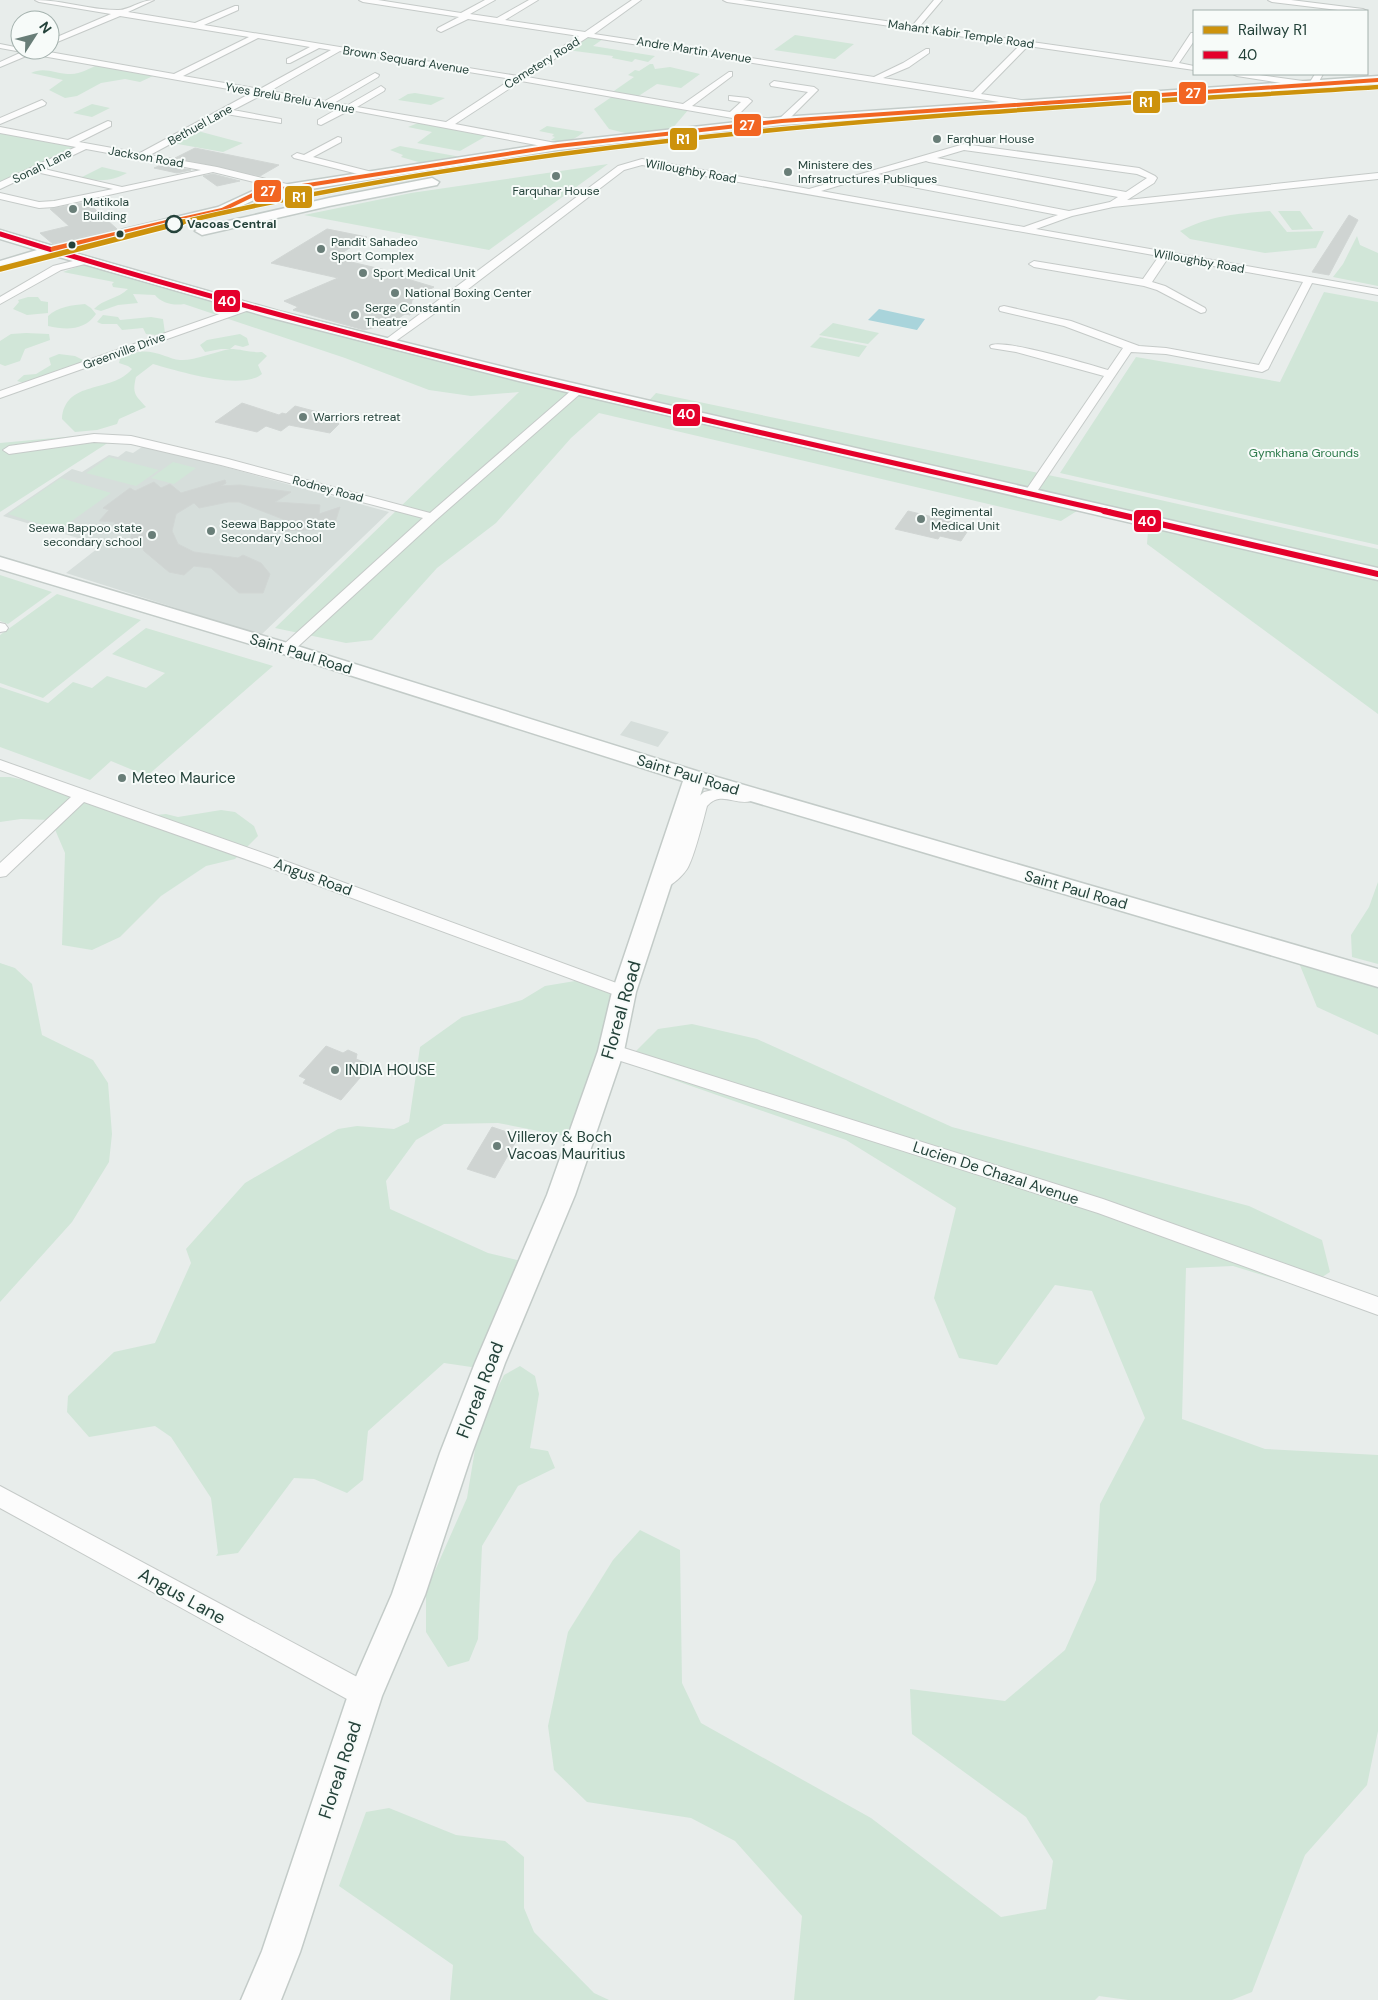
<svg xmlns="http://www.w3.org/2000/svg" width="1378" height="2000" viewBox="0 0 1378 2000" font-family="'DM Sans',sans-serif">
  <style>
    .built { fill: #d6dedb }
    .green { fill: #d1e6d8 }
    .water { fill: #a9d4db }
    .building { fill: #cfd4d2; stroke: #d1d6d4 }
    .lines { fill: none; stroke-linecap: round; stroke-linejoin: round }
    .street-casing { stroke: #c5cac8; stroke-width: 2 }
    .secondary-casing { stroke: #c3cbc8; stroke-width: 3 }
    .street { fill: #fcfcfc; fill-rule: evenodd }
    .secondary { fill: #fcfcfc; fill-rule: evenodd }
    .bus-1-far1-casing { stroke: #f7fbf9; stroke-width: 8 }
    .bus-1-casing { stroke: #f7fbf9; stroke-width: 9 }
    .bus-2-far1-casing { stroke: #f7fbf9; stroke-width: 5.5 }
    .bus-2-casing { stroke: #f7fbf9; stroke-width: 8 }
    .bus-1-far1 { stroke: #e4002b; stroke-width: 5 }
    .bus-1 { stroke: #e4002b; stroke-width: 6 }
    .bus-2-far1 { stroke: #f26522; stroke-width: 4 }
    .bus-2 { stroke: #f26522; stroke-width: 5 }
    .rail-1-far1-casing { stroke: #f7fbf9; stroke-width: 6 }
    .rail-1-casing { stroke: #f7fbf9; stroke-width: 8 }
    .rail-1-far1 { stroke: #cd920c; stroke-width: 4.5 }
    .rail-1 { stroke: #cd920c; stroke-width: 5.5 }
    .poi-dot { fill: #697e78; stroke: #f7fbf9; stroke-width: 2 }
    .stop-dot { fill: #f7fbf9; stroke: #24423a; stroke-width: 2.5 }
    .bus-dot { fill: #24423a; stroke: #f7fbf9; stroke-width: 2 }
    .labels { text-anchor: middle; stroke-width: 4; stroke-linejoin: round; paint-order: stroke }
    .far-street-label { font-size: 12px; fill: #24423a; stroke: #f7fbf9 }
    .far-poi-label { font-size: 12px; fill: #24423a; stroke: #f7fbf9; text-anchor: start }
    .far-stop-label { font-size: 12px; font-weight: bold; fill: #24423a; stroke: #f7fbf9; text-anchor: start }
    .far-park-label { font-size: 12px; fill: #2d7a4b; stroke: #f7fbf9 }
    .street-label { font-size: 15px; fill: #24423a; stroke: #f7fbf9 }
    .poi-label { font-size: 15px; fill: #24423a; stroke: #f7fbf9; text-anchor: start }
    .near-street-label { font-size: 18px; fill: #24423a; stroke: #f7fbf9 }
    .line-badge { stroke: #f7fbf9; stroke-width: 2 }
    .badge-label { font-size: 14px; text-anchor: middle; font-weight: bold; fill: #fff }
  </style>
  <rect width="100%" height="100%" fill="#e8edeb"/>
  <path class="built" d="M145 445 389 512 261 635 66 573 102 545 3 516 72 469 82 472 109 455 118 457 126 451 133 453Z
    M631 721 669 732 658 747 620 735Z"/>
  <path class="green" d="M795 35 854 44 835 59 774 50Z
    M588 36 603 39 593 46 655 56 648 62 635 59 632 62 612 58 613 56 567 50Z
    M650 64H653L655 69 670 67 700 74 681 88 657 84 637 97 611 93 634 77 628 75 635 70 639 71Z
    M98 65 153 76 140 82 125 79 101 83 77 96 65 98 49 90 63 80 31 73C44 66 56 74 71 74 81 74 89 68 98 65Z
    M415 93 445 98 431 105 398 100 408 94Z
    M613 96 689 109 671 130 633 135 609 129 594 109Z
    M92 104 110 108 92 117 73 113Z
    M418 123 488 135 460 151 417 143 432 132 408 127Z
    M547 126 584 132C570 142 568 143 551 140L555 137 552 136 554 134 539 131Z
    M194 130 243 143 223 152 172 143Z
    M0 132 74 147 0 183Z
    M400 146 461 157 422 163 401 157 403 155 390 150Z
    M608 164 489 250 304 215 411 193Z
    M102 167 127 173C111 182 99 181 80 178Z
    M1270 211 1287 232 1324 231 1316 248 1265 253 1190 239 1180 231C1212 215 1235 214 1270 211Z
    M1278 211H1300L1313 229 1292 230Z
    M1357 236 1360 245 1378 253V286L1333 277 1343 264Z
    M82 265 643 407 656 393 1067 479 1378 549V714L1147 544 1148 531 1158 529 1172 530 1088 504 1061 521 599 413 571 438 496 523 437 568 372 640 346 643 275 628 519 392 471 396 429 390 345 358 184 304C174 306 161 303 155 295L133 294 138 303 118 305 101 311 94 309C103 299 118 299 128 289L113 287 112 284 114 282 63 272Z
    M1324 292 1378 302V545L1060 473 1136 357 1280 382Z
    M28 297H38L41 301 48 302V313L27 315 13 309 19 302 18 300Z
    M85 304 91 308 96 314C84 331 66 330 48 326V316C57 307 73 305 85 304Z
    M103 315 118 317 120 320 151 317 163 319 165 333 156 335 146 334 143 328 122 330 117 324H102L97 322Z
    M833 323 879 333 868 344 819 335Z
    M26 333 49 334 50 340 25 349 20 361 5 366 0 364V341L11 334Z
    M240 334 247 338 249 345 243 347 235 345 230 349C242 349 251 353 262 352L267 356 258 365 262 374C241 391 178 371 153 364L136 377C132 394 135 395 146 407L119 419 117 424 97 430 75 432 62 419C65 379 111 394 132 369L128 366 119 363 120 359C137 350 147 349 165 356 169 357 175 360 180 360 194 361 214 352 230 349H221L205 352 200 345 207 340Z
    M820 337 867 346 859 357 810 347Z
    M59 354 75 356 83 360 76 367C59 367 47 382 30 383 26 384 21 382 17 381L24 375 36 374 51 365 49 358Z
    M98 434 117 437 0 512V443Z
    M109 457 159 470 136 486 86 473Z
    M173 462 196 468 174 484 151 478Z
    M61 478 111 493 59 530 8 514Z
    M0 575 52 592 8 624 0 621Z
    M57 594 141 620 43 698 0 683V635Z
    M146 628 273 666 147 776 111 761 90 780 0 747V687L48 703 73 682 92 688 107 676 146 688 165 673 112 654Z
    M0 777H10L49 785 134 817 166 814 178 817 221 810 235 812 254 826 258 836 235 859 206 866 161 896 120 937 92 950 62 945 65 853 51 820 21 819 0 822Z
    M1378 882V964L1352 957 1351 935 1369 907Z
    M0 963 15 968 32 984 42 1035 93 1060 108 1083 112 1134 109 1162 72 1222 0 1302Z
    M1299 963 1378 987V1035L1317 1007Z
    M587 979 615 992 574 1138 498 1123 444 1124 416 1140 386 1181 390 1209 488 1253 525 1262 478 1368 444 1363 368 1431 363 1480 347 1493 314 1479 294 1478 238 1553 216 1556 218 1553 211 1498 171 1437 155 1426 89 1437 67 1412 68 1396 114 1352 155 1343 191 1263 186 1249 245 1183 338 1129 357 1126 394 1129 409 1122 420 1047 462 1017 522 1000 545 986Z
    M692 1024 757 1039 952 1127 1249 1206 1322 1240 1330 1272 1305 1288 1233 1266 1186 1268 1182 1419 1265 1449 1378 1455V1731L1367 1785 1305 1855 1252 1992 1232 2000H1128L1099 1996 1095 2000H794L802 1916 735 1841 691 1818 587 1802 554 1770 548 1726 568 1632 613 1560 640 1530 680 1550 682 1683 701 1723 871 1818 1001 1917 1046 1909 1053 1861 1026 1817 912 1734 910 1689 1005 1701 1065 1650 1096 1580 1100 1504 1145 1418 1092 1291 1055 1285 997 1365 959 1358 934 1298 956 1208 846 1140 654 1073 630 1057 658 1029Z
    M520 1366 535 1376 539 1394 530 1448 548 1451 555 1468 518 1486 482 1546 478 1639 469 1661 448 1667 426 1632V1591L467 1498 479 1425 504 1375Z
    M389 1808 456 1835 505 1841 524 1857V1908L534 1932 594 1993 609 2000H450L453 1965 339 1886 366 1812Z"/>
  <path class="water" d="M879 309 925 319 917 330 868 320Z"/>
  <path class="building" d="M195 148 279 165 260 176 175 158Z
    M161 165 191 170 177 173 154 168Z
    M213 174 240 181 217 186 203 176Z
    M87 202 117 229 53 244 40 233 69 226 50 209Z
    M1349 215 1358 220 1329 275 1312 272Z
    M327 229 367 237 334 258 394 272 391 274 434 287 412 300 410 315 405 314 383 328 376 327 364 330 293 310 298 307 284 301 338 278 271 263Z
    M242 403 279 415 282 413 286 414 295 406 329 415 339 424 330 433 289 425 281 431 266 426 257 432 215 422Z
    M225 480 226 483 221 486 240 485 291 492 275 502 320 505 319 514 340 507 333 529 279 531 278 526 285 520 239 502H228L199 508 194 503 176 514 172 531 178 544 194 552 238 558 243 555 261 563 270 574 263 593H239L211 568 194 566 184 575 169 572 144 551 139 539 130 540 133 528 113 526 115 522 99 521 109 510 103 508 130 488 135 491 154 482 161 488 170 484 181 493Z
    M908 511 971 526 961 541 940 536 938 539 895 529Z
    M326 1046 343 1053 348 1050 357 1054 356 1059 371 1065 341 1100 303 1083 306 1079 299 1076Z
    M492 1127 519 1136 495 1178 467 1169Z"/>
  <g class="lines">
    <defs>
      <path id="street" d="M35 0C63 0 89 10 117 10 128 11 140 0 154 0L128 12 195 23 235 6H238V10L204 25 518 76 579 36 468 19 441 32 437 30 438 28 459 17 363 2 359 0H378L461 13 485 0H495L470 14 497 18 529 0H538L505 20 585 32 632 0H641L594 34 874 77 903 63 926 49H929V53L909 67 883 78 973 92 1020 45 727 2 723 0H743L913 25 934 0H942L920 26 1172 62 1191 33H1194V41L1179 63 1194 66V70L1028 46 981 94 1028 101 1029 103 1025 106 588 37 527 77 683 104 729 72H732V76L692 106 730 112 741 102 729 100V96L748 98 752 101 739 114 772 119 776 122 772 125 521 81 455 124 561 144V148L558 149 350 110 321 125 318 124V120L339 108 262 95 233 110 281 119V123L226 114 150 155 217 167 291 185 296 188 294 190 291 191 213 172 54 207 39 208 0 199V193L39 202 54 201 113 189 36 172 0 189V182L76 147 0 133V127L68 140 108 121 111 122V126L79 142 140 153 251 93 31 54 0 67V62L22 52 0 48V44L20 48V50H38L174 74 249 37 120 16 50 45V40L111 14 39 2ZM258 38 310 47 287 59V63H290L319 48 331 50 260 89 183 76ZM340 51 512 79 446 122 357 107 384 91 385 89 381 86 348 105 334 103 378 77 379 75 375 73 325 101 270 91ZM86 149 201 170 122 187 44 169Z
        M1268 0H1291L1363 9 1367 11H1346L1272 2Z
        M1233 74H1252L1310 82 1315 74H1323L1316 87 1313 88 1237 76Z
        M774 81 814 87 818 90 785 123H779V119L808 92 771 86 770 84Z
        M42 100 46 103 45 105 0 124V118Z
        M338 137 341 138V142L313 157 376 173V177H370L294 158 292 156 297 153 304 155Z
        M964 144 1139 168 1155 176 1157 178 1154 183 1127 200 1378 173V179L1113 207 1072 216 1036 229 1378 289V295L1312 283 1268 369 1262 372 1166 354 1131 352 1034 496 1030 497 1024 493 1104 376 1016 352 991 348 990 346C999 337 1091 365 1108 370L1123 348 1064 326 1000 311 999 309 1000 307 1004 306 1071 321 1139 346 1166 348 1259 365 1303 282 1168 258 1152 282 1165 286 1205 308 1206 310 1205 312 1201 313 1157 290 1144 286 1034 267 1029 264 1034 261 1143 279 1159 256 642 165 624 170 459 296 390 345 386 346 381 343 618 166 642 159 809 189ZM964 150 1137 174 1147 178 1126 192 937 158ZM926 161 929 162 1118 197 1110 202 1069 211 878 174ZM867 177 871 179 1058 215 1024 227 821 191Z
        M85 258 89 259V263L61 270 0 304V297L53 266Z
        M248 304 252 305 253 307 252 309 0 398V391Z
        M577 388 583 391 581 393 436 520 292 652 287 653 280 649 282 646 423 518 221 465 131 444 94 442 9 454 3 450 9 446 94 434 131 436 228 459 430 513 573 389Z
        M0 623 5 624 8 628 6 631 0 632Z
        M0 760 277 858 630 988 633 992 630 996 624 998 618 996 265 866 84 802 6 876 0 877V863L71 797 0 770Z
        M721 788 751 795 754 798 751 801C736 806 721 790 707 806 703 821 694 858 687 869 680 879 667 891 655 888L653 884 673 865 695 800 704 792Z
        M611 1044 1103 1199 1378 1297V1315L1098 1213 605 1056 602 1051 605 1046Z
        M0 1486 374 1686 377 1695 374 1704 365 1707 356 1704 0 1508Z"/>
      <path id="secondary" d="M1378 76V84L782 125 558 150 260 197 227 213 68 251 278 311 520 371 1378 568V580L519 381 268 317 52 255 0 269V261L37 250 0 239V230L53 246 218 207 257 189 558 142 782 117Z
        M432 178 439 182 437 185 329 206 202 235 195 231 202 227 329 198Z
        M0 557 294 645 703 773 1378 969V987L703 787 636 992 624 1051 575 1195 505 1363 472 1453 425 1595 382 1696 300 1952 281 2000H241L262 1951 348 1695 392 1594 440 1453 475 1363 547 1195 598 1051 612 992 683 781 280 653 0 569Z"/>
    </defs>
    <use href="#street" class="street-casing"/>
    <use href="#secondary" class="secondary-casing"/>
    <use href="#street" class="street"/>
    <use href="#secondary" class="secondary"/>
    <defs>
      <path id="bus-1-far1" d="M0 234C364 348 738 427 1110 512"/>
      <path id="bus-1" d="M1104 511 1378 574"/>
      <path id="bus-2-far1" d="M164 223 222 210 257 193 558 146 782 121 1378 80"/>
      <path id="bus-2" d="M53 249 169 222"/>
    </defs>
    <use href="#bus-1-far1" class="bus-1-far1-casing"/>
    <use href="#bus-1" class="bus-1-casing"/>
    <use href="#bus-2-far1" class="bus-2-far1-casing"/>
    <use href="#bus-2" class="bus-2-casing"/>
    <use href="#bus-1-far1" class="bus-1-far1"/>
    <use href="#bus-1" class="bus-1"/>
    <use href="#bus-2-far1" class="bus-2-far1"/>
    <use href="#bus-2" class="bus-2"/>
    <defs>
      <path id="rail-1-far1" d="M178 223C572 130 976 113 1378 87"/>
      <path id="rail-1" d="M0 269 183 222"/>
    </defs>
    <use href="#rail-1-far1" class="rail-1-far1-casing"/>
    <use href="#rail-1" class="rail-1-casing"/>
    <use href="#rail-1-far1" class="rail-1-far1"/>
    <use href="#rail-1" class="rail-1"/>
  </g>
  <g class="poi-dot">
    <circle cx="937" cy="139" r="5"/>
    <circle cx="788" cy="172" r="5"/>
    <circle cx="556" cy="176" r="5"/>
    <circle cx="73" cy="209" r="5"/>
    <circle cx="321" cy="249" r="5"/>
    <circle cx="363" cy="273" r="5"/>
    <circle cx="395" cy="293" r="5"/>
    <circle cx="355" cy="315" r="5"/>
    <circle cx="303" cy="417" r="5"/>
    <circle cx="921" cy="519" r="5"/>
    <circle cx="211" cy="531" r="5"/>
    <circle cx="152" cy="535" r="5"/>
    <circle cx="122" cy="778" r="5"/>
    <circle cx="335" cy="1070" r="5"/>
    <circle cx="497" cy="1146" r="5"/>
  </g>
  <circle class="stop-dot" cx="174" cy="224" r="8"/>
  <g class="bus-dot">
    <circle cx="120" cy="234" r="4.5"/>
    <circle cx="72" cy="245" r="4.5"/>
  </g>
  <g class="labels">
    <g class="far-street-label">
      <text transform="translate(961 34) rotate(8)" y="4">Mahant Kabir Temple Road</text>
      <text transform="translate(694 50) rotate(9)" y="4">Andre Martin Avenue</text>
      <text transform="translate(406 60) rotate(9)" y="4">Brown Sequard Avenue</text>
      <text transform="translate(542 63) rotate(-32)" y="4">Cemetery Road</text>
      <text transform="translate(290 98) rotate(10)" y="4">Yves Brelu Brelu Avenue</text>
      <text transform="translate(200 125) rotate(-29)" y="4">Bethuel Lane</text>
      <text transform="translate(146 157) rotate(10)" y="4">Jackson Road</text>
      <text transform="translate(42 166) rotate(-26)" y="4">Sonah Lane</text>
      <text transform="translate(691 171) rotate(10)" y="4">Willoughby Road</text>
      <text transform="translate(1199 261) rotate(10)" y="4">Willoughby Road</text>
      <text transform="translate(124 351) rotate(-20)" y="4">Greenville Drive</text>
      <text transform="translate(328 489) rotate(15)" y="4">Rodney Road</text>
    </g>
    <g class="far-poi-label">
      <text x="947" y="143">Farqhuar House</text>
      <text x="798" y="169">Ministere des<tspan x="798" dy="14">Infrsatructures Publiques</tspan></text>
      <text x="556" y="195" text-anchor="middle">Farquhar House</text>
      <text x="83" y="206">Matikola<tspan x="83" dy="14">Building</tspan></text>
      <text x="331" y="246">Pandit Sahadeo<tspan x="331" dy="14">Sport Complex</tspan></text>
      <text x="373" y="277">Sport Medical Unit</text>
      <text x="405" y="297">National Boxing Center</text>
      <text x="365" y="312">Serge Constantin<tspan x="365" dy="14">Theatre</tspan></text>
      <text x="313" y="421">Warriors retreat</text>
      <text x="931" y="516">Regimental<tspan x="931" dy="14">Medical Unit</tspan></text>
      <text x="221" y="528">Seewa Bappoo State<tspan x="221" dy="14">Secondary School</tspan></text>
      <text x="142" y="532" text-anchor="end">Seewa Bappoo state<tspan x="142" dy="14">secondary school</tspan></text>
    </g>
    <g class="far-stop-label">
      <text x="187" y="228">Vacoas Central</text>
    </g>
    <g class="far-park-label">
      <text x="1304" y="457">Gymkhana Grounds</text>
    </g>
    <g class="street-label">
      <text transform="translate(301 654) rotate(17)" y="5">Saint Paul Road</text>
      <text transform="translate(688 775) rotate(17)" y="5">Saint Paul Road</text>
      <text transform="translate(313 877) rotate(20)" y="5">Angus Road</text>
      <text transform="translate(1076 890) rotate(16)" y="5">Saint Paul Road</text>
      <text transform="translate(996 1173) rotate(18)" y="5">Lucien De Chazal Avenue</text>
    </g>
    <g class="poi-label">
      <text x="132" y="783">Meteo Maurice</text>
      <text x="345" y="1075">INDIA HOUSE</text>
      <text x="507" y="1142">Villeroy &amp; Boch<tspan x="507" dy="17">Vacoas Mauritius</tspan></text>
    </g>
    <g class="near-street-label">
      <text transform="translate(621 1010) rotate(-74)" y="6">Floreal Road</text>
      <text transform="translate(480 1390) rotate(-69)" y="6">Floreal Road</text>
      <text transform="translate(182 1596) rotate(29)" y="6">Angus Lane</text>
      <text transform="translate(340 1770) rotate(-72)" y="6">Floreal Road</text>
    </g>
  </g>
  <g class="line-badge">
    <rect x="1178" y="81" width="29" height="24" rx="5" fill="#f26522"/>
    <rect x="1132" y="90" width="29" height="24" rx="5" fill="#cd920c"/>
    <rect x="733" y="113" width="29" height="24" rx="5" fill="#f26522"/>
    <rect x="669" y="127" width="29" height="24" rx="5" fill="#cd920c"/>
    <rect x="253" y="179" width="29" height="24" rx="5" fill="#f26522"/>
    <rect x="284" y="185" width="29" height="24" rx="5" fill="#cd920c"/>
    <rect x="213" y="289" width="28" height="24" rx="5" fill="#e4002b"/>
    <rect x="672" y="403" width="29" height="24" rx="5" fill="#e4002b"/>
    <rect x="1133" y="509" width="29" height="24" rx="5" fill="#e4002b"/>
  </g>
  <g class="badge-label">
    <text x="1193" y="98">27</text>
    <text x="1146" y="107">R1</text>
    <text x="747" y="130">27</text>
    <text x="683" y="144">R1</text>
    <text x="268" y="196">27</text>
    <text x="299" y="202">R1</text>
    <text x="227" y="306">40</text>
    <text x="686" y="419">40</text>
    <text x="1147" y="526">40</text>
  </g>
  <rect x="1193" y="10" width="175" height="65" fill="#f7fbf9" stroke="#a3b1ad"/>
  <rect x="1203" y="26" width="25" height="8" fill="#cd920c" stroke="#a3b1ad"/>
  <text x="1238" y="35" font-size="15" fill="#24423a">Railway R1</text>
  <rect x="1203" y="51" width="25" height="8" fill="#e4002b" stroke="#a3b1ad"/>
  <text x="1238" y="60" font-size="15" fill="#24423a">40</text>
  <g transform="translate(35 35) rotate(54)"><circle r="24" fill="#f7fbf9" stroke="#a3b1ad"/>
  <path d="M0-4L9 19L0 12L-9 19Z" fill="#697e78"/>
  <text y="-8" font-size="14" font-weight="bold" text-anchor="middle" fill="#24423a">N</text>
  </g>
</svg>
